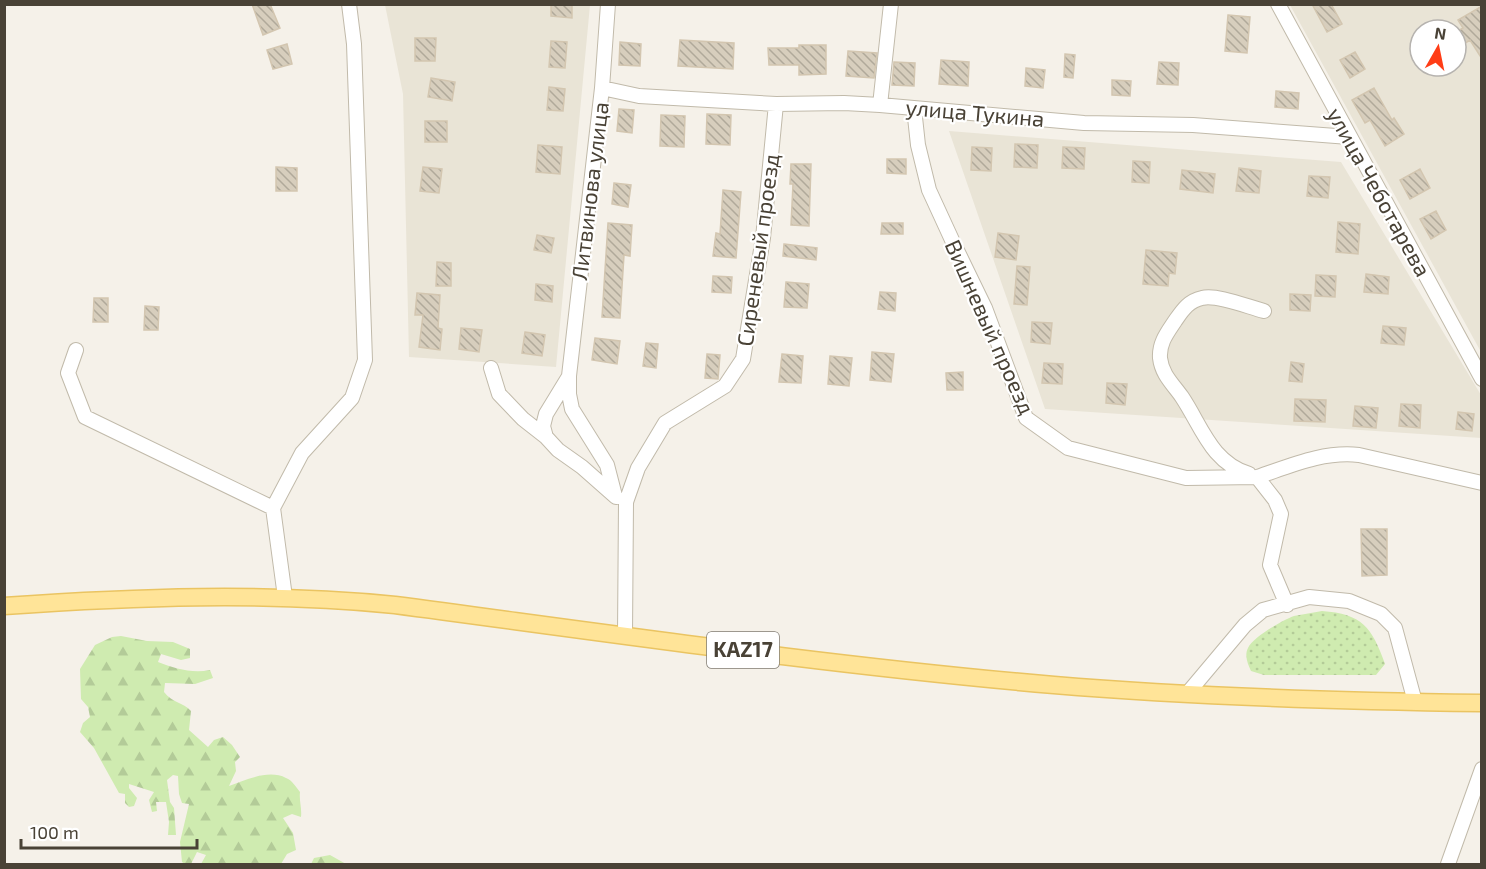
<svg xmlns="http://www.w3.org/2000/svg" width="1486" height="869" viewBox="0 0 1486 869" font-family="'Exo 2',sans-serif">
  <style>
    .residential { fill: #e9e4d6; fill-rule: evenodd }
    .grass { fill: url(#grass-dots) }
    .forest { fill: url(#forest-firs) }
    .building { fill: url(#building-back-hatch); stroke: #d3c6b0; stroke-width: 1.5 }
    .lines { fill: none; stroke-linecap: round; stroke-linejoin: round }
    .minor-casing { stroke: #c1baaa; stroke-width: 16 }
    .major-casing { stroke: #eac462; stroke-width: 19 }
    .minor { stroke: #fff; stroke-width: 14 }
    .major { stroke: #ffe498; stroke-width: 16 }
    .labels { text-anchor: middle; stroke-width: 4.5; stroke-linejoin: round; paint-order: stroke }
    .shield { fill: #fff; stroke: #807b72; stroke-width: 1.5 }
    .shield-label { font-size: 21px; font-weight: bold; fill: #494236 }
    .street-label { font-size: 22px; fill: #494236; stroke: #fff }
  </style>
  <defs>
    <pattern id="grass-dots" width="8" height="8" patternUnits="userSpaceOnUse" patternTransform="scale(1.5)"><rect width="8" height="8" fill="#cfebb0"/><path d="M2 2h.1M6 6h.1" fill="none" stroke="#b3cb98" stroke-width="1.8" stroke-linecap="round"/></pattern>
    <pattern id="forest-firs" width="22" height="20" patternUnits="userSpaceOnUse" patternTransform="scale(1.5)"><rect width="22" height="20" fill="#cfebb0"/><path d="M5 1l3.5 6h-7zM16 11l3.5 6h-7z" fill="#b3cb98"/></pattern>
    <pattern id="building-back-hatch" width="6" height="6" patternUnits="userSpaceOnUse" patternTransform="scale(1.5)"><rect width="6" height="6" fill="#d7cebd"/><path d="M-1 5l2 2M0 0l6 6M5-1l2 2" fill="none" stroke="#b0a99a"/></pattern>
  </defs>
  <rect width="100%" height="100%" fill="#f5f1e9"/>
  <path class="residential" d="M385 5H590L556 367 409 357 403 94Z
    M1290 5H1481V352ZM1420 30H1456V66H1420Z
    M949 131 1341 162 1481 395V438L1045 409Z"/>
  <path class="grass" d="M1322 611C1362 614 1372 627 1385 664L1376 675H1264L1251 671C1248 664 1244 656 1248 648 1253 637 1283 620 1294 616 1303 614 1313 613 1322 611Z"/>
  <path class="forest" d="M121 636 147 641 173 642 190 649V658L181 660 161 654 158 662C174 668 192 674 210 670L213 678 195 684 165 683 164 692C172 703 183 702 191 711L189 730 208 747 214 740 223 737 232 745 240 757 235 762 236 771 229 786C245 780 269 769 286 778 292 780 296 787 300 792 299 801 302 808 301 817L292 814 283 818 293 833 296 850 287 854 281 864H201L206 855 197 852 191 864H185L182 862 180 842 189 804 182 803 179 794 178 776 173 775 167 780 170 802 174 808 176 835H168L169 822 166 802H156L157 811 152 812 149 800 154 792 129 784V788L137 798 134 806 129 807 125 803V794L119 793 94 748 80 732 83 723 90 717 88 707 81 699 80 669 95 645 112 637Z
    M330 855 346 864H311L314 858Z"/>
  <path class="building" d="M252 4H270L280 28 263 35Z
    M551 4H572V18L551 16Z
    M1312 4H1331L1342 24 1327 32Z
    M1482 6V59L1470 40 1456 49V32L1463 28 1458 20Z
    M1228 15 1250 17 1247 53 1225 51Z
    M415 38H436L435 61H415Z
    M680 40 734 43 733 69 678 66Z
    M551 41 567 42 565 68 549 67Z
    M620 42 641 44 640 66 619 65Z
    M287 44 292 64 273 69 267 50Z
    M799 45H826V74L799 75V65H769L768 48H799Z
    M848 51 877 53 874 78 846 76Z
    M1355 52 1365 69 1350 78 1340 60Z
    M1065 54 1075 55 1073 78 1064 77Z
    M941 60 969 62 968 86 939 84Z
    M894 62 915 63 914 86 892 85Z
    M1159 62 1179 63 1178 85 1157 84Z
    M1026 68 1045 70 1043 88 1025 86Z
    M431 78 455 82 452 101 428 97Z
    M1112 80 1131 81 1130 96 1112 95Z
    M549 87 565 89 563 111 547 110Z
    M1374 88 1392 120 1394 118 1404 134 1385 146 1370 120 1365 123 1352 100Z
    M1276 91 1299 93 1298 109 1275 107Z
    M619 109 634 110 632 133 617 131Z
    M707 114 731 115 730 145 706 144Z
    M661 115 685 116 684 147 660 146Z
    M425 121H447V142H425Z
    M1015 144 1038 145 1037 168 1014 167Z
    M538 145 562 147 560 174 536 172Z
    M972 147 992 148 991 171 971 170Z
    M1063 147 1085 148 1084 169 1062 168Z
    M887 159H906V174L887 173Z
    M1133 161 1150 162 1149 183 1132 182Z
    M791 164H811L809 226 791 225 793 184H790Z
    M276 167 297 168V191H276Z
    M423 167 442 169 439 193 420 191Z
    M1239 168 1261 171 1259 193 1236 191Z
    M1420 169 1430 188 1410 199 1400 180Z
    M1182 170 1215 174 1213 193 1180 189Z
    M1309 176 1330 177 1328 198 1307 196Z
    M614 183 631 185 628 207 612 204Z
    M723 190 741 192 736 258 713 256 716 233 720 234Z
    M1436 211 1446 230 1431 239 1420 219Z
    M1338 222 1360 224 1358 254 1336 252Z
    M608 223 632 225 630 256 624 255 620 318 602 317Z
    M882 223H903V234H881Z
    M998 233 1019 236 1016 260 995 257Z
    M537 235 554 238 551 253 534 250Z
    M784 244 817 248 816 260 783 256Z
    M1146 250 1177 253 1175 274 1169 273 1168 286 1143 284Z
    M437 262 451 263V286H436Z
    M1017 266 1030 267 1027 305 1014 304Z
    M1366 274 1389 277 1388 294 1364 292Z
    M1316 275 1336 276 1335 297 1315 296Z
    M713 276 732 277 731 293 712 292Z
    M786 282 809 284 807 308 784 307Z
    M536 284 553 286 552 302 535 300Z
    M880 292 896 293 895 311 878 309Z
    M417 293 440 295 438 328 442 329 440 350 419 347 423 315H415Z
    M1290 294 1311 295 1310 311 1290 310Z
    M94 298H108V322H93Z
    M145 306 159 307 158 330H144Z
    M1032 322 1052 323 1050 344 1031 342Z
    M1383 326 1406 328 1404 345 1381 343Z
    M461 328 482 330 479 352 459 349Z
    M525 332 545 335 542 356 522 353Z
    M595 338 620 341 617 364 592 360Z
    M646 343 658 344 656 368 643 366Z
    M872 352 894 354 891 382 870 380Z
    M707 354 720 355 718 379 705 378Z
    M782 354 803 356 801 383 779 382Z
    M830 356 852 358 849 386 828 384Z
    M1291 362 1304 364 1302 382 1289 381Z
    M1044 363 1063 364 1062 384 1042 383Z
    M963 372V390H947L946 373Z
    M1107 383 1127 384 1125 405 1106 403Z
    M1295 399 1326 400 1325 422 1294 421Z
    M1401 404 1421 405 1420 428 1399 426Z
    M1355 406 1378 408 1376 428 1353 426Z
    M1458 412 1474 414 1472 431 1456 429Z
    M1361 529H1387V575L1362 576Z"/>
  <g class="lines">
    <defs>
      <path id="minor" d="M608 4 602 88 569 376V394L572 409 607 465 615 496
        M1278 4 1482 379
        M602 88 639 96 776 104 844 103 880 105 1084 123 1193 125 1349 137
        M880 105 891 4
        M914 108 918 145 929 190 952 240 985 308 1026 418 1068 448 1186 478 1257 477
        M76 350 68 373 85 417 273 508
        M491 368 499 394 523 419 546 437
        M568 378 546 414 543 426 546 437 558 450 582 467 616 497
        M1249 474C1211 462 1202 427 1182 397 1173 384 1162 375 1160 358 1159 343 1167 333 1175 321 1182 311 1188 301 1202 298 1217 294 1248 307 1264 311
        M285 597 273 508 302 453 352 398 365 360 354 44 349 4
        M1287 605 1270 565 1281 514 1275 500 1257 477C1290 466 1323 451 1359 455L1482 483
        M625 635 626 502 638 468 665 423 725 386 743 359 763 238 776 104
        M1187 694 1245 625 1263 610 1309 597 1349 601 1381 614 1395 628 1415 702
        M1448 864 1482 769"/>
      <path id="major" d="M4 606C134 597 265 592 395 605 614 634 833 666 1054 685 1196 697 1339 701 1482 703"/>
    </defs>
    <use href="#minor" class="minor-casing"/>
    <use href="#major" class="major-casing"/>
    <use href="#minor" class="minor"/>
    <use href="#major" class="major"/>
  </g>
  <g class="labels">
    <rect class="shield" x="707" y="632" width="72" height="36" rx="4.5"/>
    <g class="shield-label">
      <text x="743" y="657">KAZ17</text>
    </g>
    <g class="street-label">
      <text transform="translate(975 113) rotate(5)" y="8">улица Тукина</text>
      <text transform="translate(590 191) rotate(-83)" y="8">Литвинова улица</text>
      <text transform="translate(1379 192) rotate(61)" y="8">улица Чеботарева</text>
      <text transform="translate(758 250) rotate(-82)" y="8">Сиреневый проезд</text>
      <text transform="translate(990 327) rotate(66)" y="8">Вишневый проезд</text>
    </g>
  </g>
  <rect width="1486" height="869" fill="none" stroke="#494236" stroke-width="12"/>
  <g transform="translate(1438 48) rotate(9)"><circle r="28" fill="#ffffff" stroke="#b6b3af" stroke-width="1.5"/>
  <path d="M0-4.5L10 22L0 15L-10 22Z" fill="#ff3d16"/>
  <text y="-9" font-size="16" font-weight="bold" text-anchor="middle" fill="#494236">N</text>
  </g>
  <path d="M21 839v9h176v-9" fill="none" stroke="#494236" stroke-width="3"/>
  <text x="30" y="839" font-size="18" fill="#494236" stroke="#ffffff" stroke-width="4.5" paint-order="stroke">100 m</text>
</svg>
